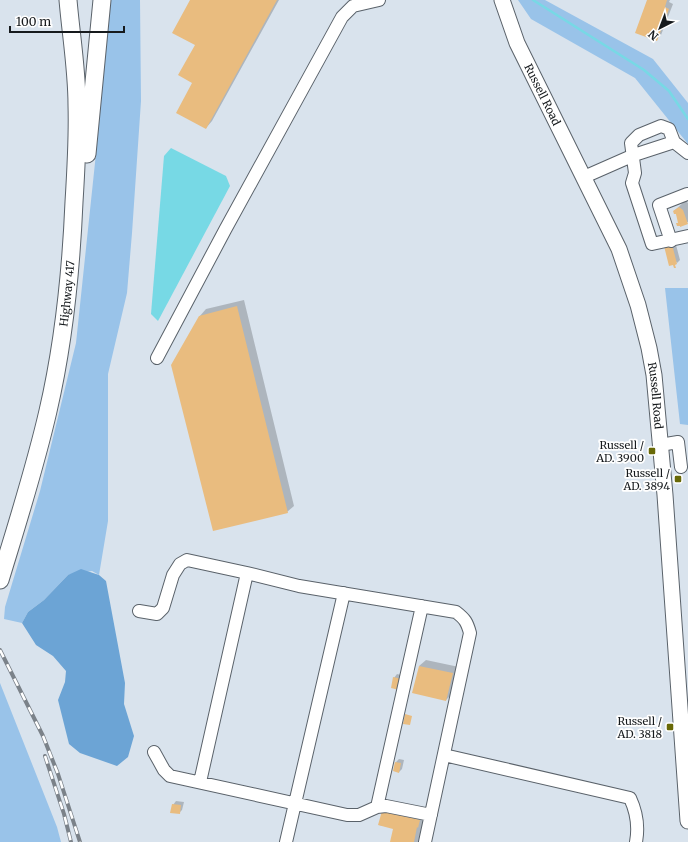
<svg xmlns="http://www.w3.org/2000/svg" width="688" height="842" viewBox="0 0 688 842" font-family="Merriweather,serif">
  <style>
    .green { fill: #99c3e9 }
    .forest { fill: #6ca4d5 }
    .water { fill: #77d9e5 }
    .shadow { fill: #0003 }
    .lines { fill: none; stroke-linecap: round; stroke-linejoin: round }
    .stream { stroke: #77d9e5; stroke-width: 2.5 }
    .building { fill: #e9bc7f }
    .minor-casing { stroke: #5a626a; stroke-width: 14 }
    .major-casing { stroke: #5a626a; stroke-width: 17 }
    .highway-casing { stroke: #5a626a; stroke-width: 19 }
    .minor { stroke: #fff; stroke-width: 12 }
    .major { stroke: #fff; stroke-width: 15 }
    .highway { stroke: #fff; stroke-width: 17 }
    .rail-casing { stroke: #7b8289; stroke-width: 4 }
    .rail { stroke: #fff; stroke-width: 2.5; stroke-dasharray: 8; stroke-linecap: butt }
    .poi-dot { fill: #686907; stroke: #fff; stroke-width: 1.5 }
    .labels { text-anchor: middle; stroke-width: 3.5; stroke-linejoin: round; paint-order: stroke }
    .street-label { font-size: 11px; fill: #161a1d; stroke: #fff }
    .poi-label { font-size: 11px; fill: #161a1d; stroke: #fff; text-anchor: end }
  </style>
  <rect width="100%" height="100%" fill="#d9e3ed"/>
  <path class="green" d="M111 0H140L141 101 132 233 127 293 108 374V521L99 575 92 571 68 575 44 600 28 612 22 623 4 619 5 607 40 491 76 343 99 125 103 40Z
    M518 0H545L653 59 688 103V144L635 78 531 19Z
    M665 288H688V425L680 424Z
    M0 683 57 827 61 842H0Z"/>
  <path class="forest" d="M81 569 99 575 106 581 125 683 124 704 134 736 128 757 117 766 80 753 69 744 58 700 65 682 66 671 53 656 36 645 22 623 28 612 44 600 68 575Z"/>
  <path class="water" d="M171 148 226 176 230 186 158 321 151 314 164 156Z"/>
  <path class="shadow" d="M191 0H279L212 121 206 128Z
    M648 0H670L669 2 673 4 661 35 656 40Z
    M685 201H686L688 203V222L677 224 679 222 676 213 674 211Z
    M675 241 680 260 677 263 665 246Z
    M244 300 294 506 287 512 199 317 206 309Z
    M426 660 459 667 453 693 446 700 419 666Z
    M397 674 401 675 402 686 394 678Z
    M399 759 404 760 402 769 399 772 396 762Z
    M176 801 184 802 182 810 179 813 173 805Z
    M389 805 425 820 423 822 418 842H391L394 828 379 825Z"/>
  <g class="lines">
    <path class="stream" d="M533 0 644 70 669 91 688 119"/>
  </g>
  <path class="building" d="M190 0H277L206 129 176 113 192 83 178 75 195 45 172 33Z
    M647 0H667L665 7 669 9 657 41 635 33Z
    M679 207 683 210 688 224 680 227V226H677L676 223H678L676 214H674L673 211Z
    M672 244 677 264 675 265 676 268H674L673 265 669 266 664 246Z
    M237 306 288 513 213 531 171 365 199 316Z
    M419 666 453 673 446 701 412 693Z
    M393 677 402 679 399 690 391 688Z
    M405 714 412 716 410 725 403 724Z
    M395 762 401 763 399 773 393 771Z
    M172 804 181 805 180 814 170 813Z
    M382 811 420 820 418 828 417 827 414 842H390L393 829 378 825Z"/>
  <g class="lines">
    <defs>
      <path id="minor" d="M674 142 669 129 661 126 639 135 631 143 635 173 632 183 652 244 688 236
        M584 177 634 155 674 142 688 153
        M671 241 659 205 687 194
        M157 358 225 230 342 17 353 6 379 0
        M660 445 678 442 681 467
        M139 611 157 614 163 608 173 575 180 564 187 560 247 573 299 586 456 612C465 619 467 622 470 633L425 842
        M154 752 164 770 170 776 347 815H359L377 807 386 806 431 815
        M444 755 630 798C637 813 639 826 636 842
        M200 782 247 573
        M377 807 422 606
        M286 842 344 593"/>
      <g id="major">
        <path id="s1" d="M502 0 517 43 619 249 638 305 649 348 654 375 665 495 688 821"/>
      </g>
      <g id="highway">
        <path d="M87 154 102 0"/>
        <path id="s2" d="M0 580C17 524 35 468 48 411 64 342 71 272 74 202 76 170 78 137 77 105 77 70 71 35 68 0"/>
      </g>
    </defs>
    <use href="#minor" class="minor-casing"/>
    <use href="#major" class="major-casing"/>
    <use href="#highway" class="highway-casing"/>
    <use href="#minor" class="minor"/>
    <use href="#major" class="major"/>
    <use href="#highway" class="highway"/>
    <defs>
      <path id="rail" d="M0 650 43 736 58 774 80 842
        M45 756 64 814 71 842"/>
    </defs>
    <use href="#rail" class="rail-casing"/>
    <use href="#rail" class="rail"/>
  </g>
  <g class="poi-dot">
    <rect x="648" y="447" width="8" height="8" rx="2"/>
    <rect x="674" y="475" width="8" height="8" rx="2"/>
    <rect x="666" y="723" width="8" height="8" rx="2"/>
  </g>
  <g class="labels">
    <g class="street-label">
      <text dy="4" stroke="none"><textPath href="#s1" startOffset="103">Russell Road</textPath></text>
      <text dy="4" stroke="none"><textPath href="#s2" startOffset="295">Highway 417</textPath></text>
      <text dy="4" stroke="none"><textPath href="#s1" startOffset="427">Russell Road</textPath></text>
    </g>
    <g class="poi-label">
      <text x="644" y="449">Russell /<tspan x="644" dy="13">AD. 3900</tspan></text>
      <text x="670" y="477">Russell /<tspan x="670" dy="13">AD. 3894</tspan></text>
      <text x="662" y="725">Russell /<tspan x="662" dy="13">AD. 3818</tspan></text>
    </g>
  </g>
  <g transform="translate(660 28) rotate(222)" stroke="#ffffff" stroke-width="3" paint-order="stroke">
  <path d="M0-3L7 15L0 10L-7 15Z" fill="#161a1d"/>
  <text y="-6" font-size="11" font-weight="bold" text-anchor="middle" fill="#161a1d">N</text>
  </g>
  <path d="M10 26v6h114v-6" fill="none" stroke="#161a1d" stroke-width="2"/>
  <text x="16" y="26" font-size="12" fill="#161a1d" stroke="#ffffff" stroke-width="3" paint-order="stroke">100 m</text>
</svg>
